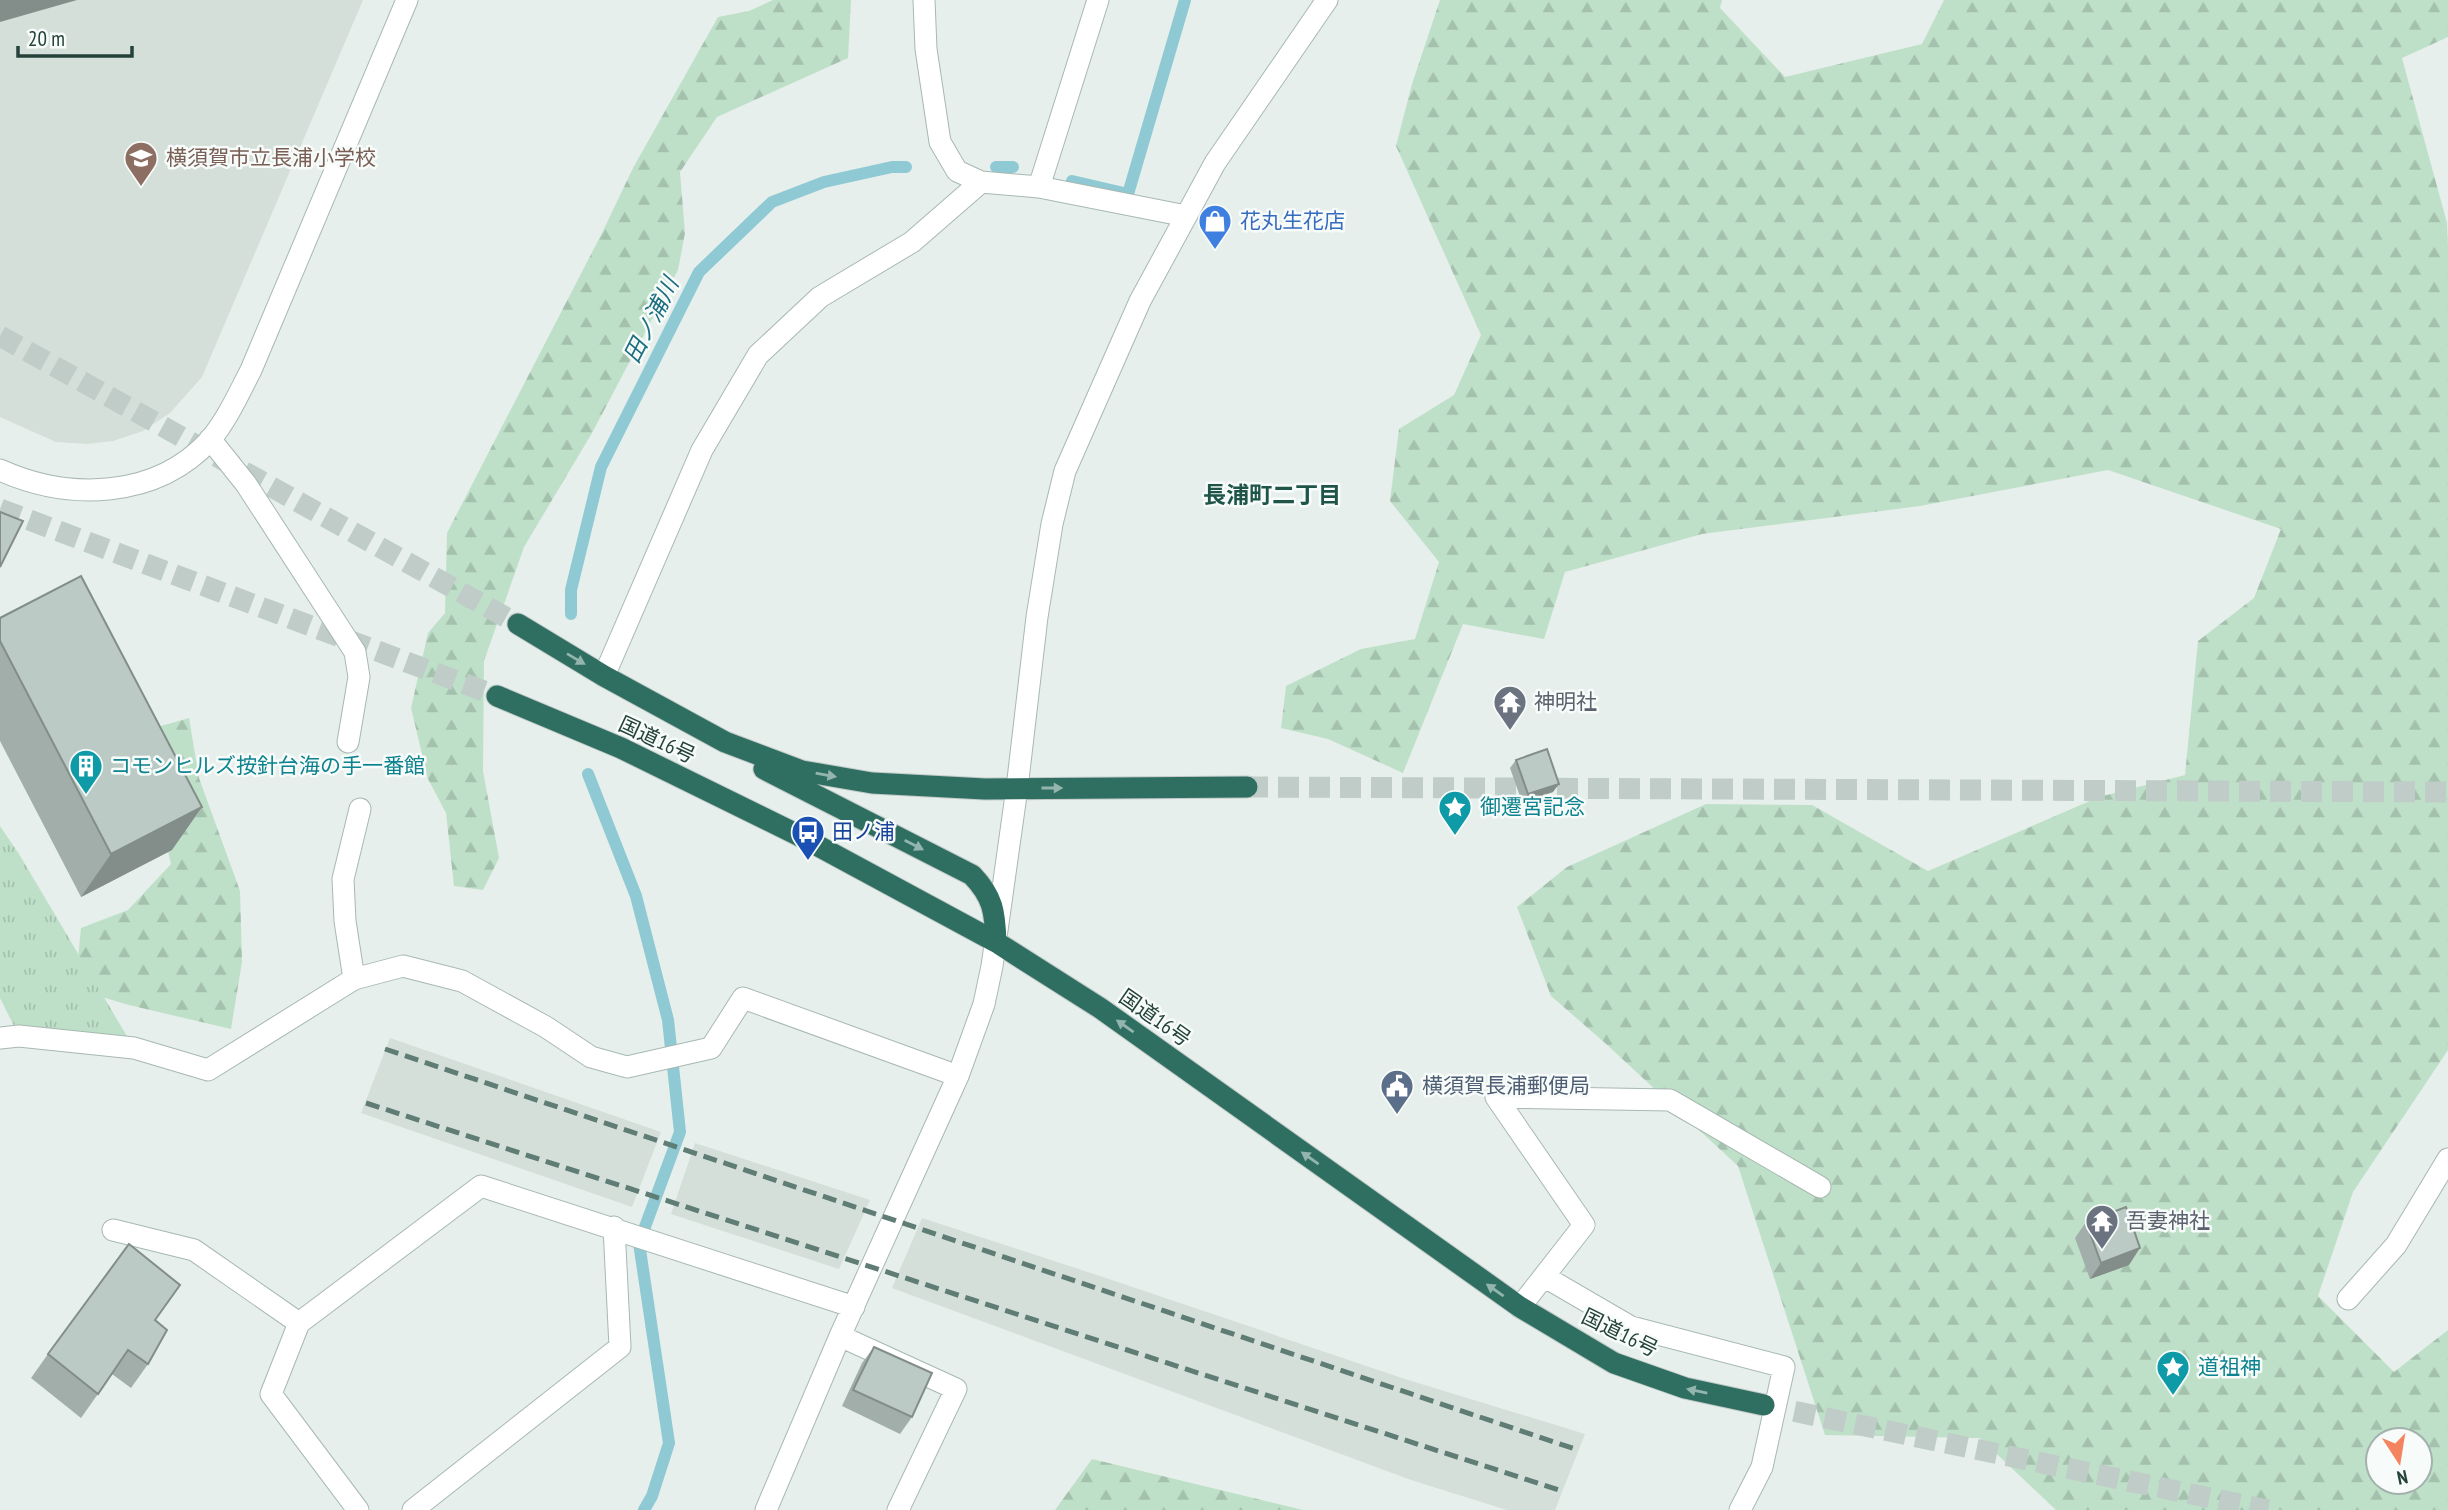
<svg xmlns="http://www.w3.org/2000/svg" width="2448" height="1510" viewBox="0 0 2448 1510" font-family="'PT Sans Narrow','Noto Sans JP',sans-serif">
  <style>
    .built { fill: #d4dfda }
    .forest { fill: url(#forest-firs); fill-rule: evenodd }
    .park { fill: url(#park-tufts) }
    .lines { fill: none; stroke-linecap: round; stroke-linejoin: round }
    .stream { stroke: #8ec9d4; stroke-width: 12 }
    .highway-tunnel { stroke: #bfccc8; stroke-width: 21; stroke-dasharray: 21 10; stroke-linecap: butt }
    .minor-casing { stroke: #a8b8b2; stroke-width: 23 }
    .highway-casing { stroke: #c2cac8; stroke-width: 23 }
    .minor { stroke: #fff; stroke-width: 21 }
    .highway { stroke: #2f6f62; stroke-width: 21 }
    .rail { stroke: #5f7d75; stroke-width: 5; stroke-dasharray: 14 7; stroke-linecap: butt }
    .wall { fill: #a1aea9 }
    .shaded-wall { fill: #838d89 }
    .building { fill: #bbcac4; stroke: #838d89; stroke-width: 2 }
    .oneway { fill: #93b5ae }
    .labels { text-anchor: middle; stroke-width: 5; stroke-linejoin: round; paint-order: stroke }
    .education-label { font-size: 21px; fill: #785e54; stroke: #f7fbf9; text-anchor: start }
    .shop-label { font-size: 21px; fill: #366cbe; stroke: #f7fbf9; text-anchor: start }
    .worship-label { font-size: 21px; fill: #5b616d; stroke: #f7fbf9; text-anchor: start }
    .street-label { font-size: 21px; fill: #24423a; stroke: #f7fbf9 }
    .culture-label { font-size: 21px; fill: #0d838f; stroke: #f7fbf9; text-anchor: start }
    .transit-label { font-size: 21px; fill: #164399; stroke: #f7fbf9; text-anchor: start }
    .service-label { font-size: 21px; fill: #4e5e75; stroke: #f7fbf9; text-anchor: start }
    .water-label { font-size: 23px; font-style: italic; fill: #1c6f80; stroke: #f7fbf9 }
    .neighbourhood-label { font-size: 23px; font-weight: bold; fill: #1f5548; stroke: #f7fbf9 }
  </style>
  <defs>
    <pattern id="forest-firs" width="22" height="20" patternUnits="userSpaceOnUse" patternTransform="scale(1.75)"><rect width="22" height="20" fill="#bfe0c8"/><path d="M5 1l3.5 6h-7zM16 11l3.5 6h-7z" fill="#a4c1ad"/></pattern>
    <pattern id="park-tufts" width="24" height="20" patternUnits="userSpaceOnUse" patternTransform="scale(1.75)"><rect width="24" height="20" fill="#bfe0c8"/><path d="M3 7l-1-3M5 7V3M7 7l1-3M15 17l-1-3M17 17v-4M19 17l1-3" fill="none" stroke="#a4c1ad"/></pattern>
  </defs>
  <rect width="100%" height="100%" fill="#e6efeb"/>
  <path class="built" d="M0 0H363L202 377 170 413 143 431 113 441 87 444 56 442 0 417Z
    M390 1038 661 1132 632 1207 361 1113Z
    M695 1143 870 1200 839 1269 671 1214Z
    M922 1218 1097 1275 1405 1379 1585 1434 1555 1510H1507L1411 1480 892 1288Z"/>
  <path class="forest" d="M773 0H851L848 58 717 117 680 172 685 233 678 270 592 433 524 547 484 661 483 771 499 858 483 890 454 886 446 813 428 779 411 708 428 633 445 613 447 533 602 233 633 168 718 17 749 11Z
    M1440 0H1722L1720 8 1785 77 1922 44 1944 0H2448V37L2402 58 2447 223 2448 247V1050L2353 1192 2318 1296 2394 1372 2448 1330V1510H2056L1980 1438 1825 1435 1738 1166 1605 1043 1551 996 1517 907 1567 867 1706 804 1812 805 1928 871 2099 797 2185 775 2198 641 2254 598 2281 529 2108 470 1920 506 1702 534 1565 572 1544 639 1463 624 1403 773 1328 739 1281 728 1286 686 1361 649 1415 639 1439 562 1390 501 1399 429 1454 395 1481 335 1396 146 1412 84ZM2378 1440H2420V1482H2378Z
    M189 718 199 778 240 891 242 962 231 1029 129 1005 75 989 81 928 128 910 171 864 151 778 161 726Z
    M1092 1459 1303 1510H1055Z"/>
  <path class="park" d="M0 826 19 854 134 1048 19 1036 0 998Z"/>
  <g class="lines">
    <path class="stream" d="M996 167H1013
      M1072 181 1128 194 1185 0
      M571 614V590L601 467 699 272 772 202 824 182 892 167H906
      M588 774 636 896 668 1020 680 1132 639 1243 669 1443 652 1496 644 1510"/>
    <path class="highway-tunnel" d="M0 336 518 624
      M0 509 497 696
      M1247 787 2448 792
      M1764 1405 2268 1510"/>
    <defs>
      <path id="minor" d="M924 0 926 49 940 142 957 171 981 182 1039 187 1186 216
        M1039 187 1098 0
        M210 439 246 484 355 652 359 677 348 742
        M0 470C69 501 156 499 210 440 227 420 239 393 251 370L407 0
        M604 676 702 450 758 355 820 297 912 242 981 182
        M354 979 345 921 343 879 360 809
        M0 1038 19 1036 134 1048 208 1070 354 979 403 966 462 981 546 1027 591 1057 627 1067 711 1048 743 998 958 1076
        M1496 1097 1670 1100 1820 1187
        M1496 1097 1584 1225 1520 1307
        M113 1230 194 1250 299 1323
        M1545 1277 1631 1327 1784 1367 1762 1467 1740 1510
        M2348 1299 2396 1245 2448 1159
        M840 1336 956 1389 898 1510
        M358 1510 271 1394 299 1323 481 1186 854 1307
        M413 1510 620 1347 614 1227
        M766 1510 840 1336 958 1076 984 1004 992 966 1017 788 1037 617 1052 524 1065 471 1140 301 1215 163 1327 0"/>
      <path id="highway" d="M518 624 604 676 725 742 802 771 872 783 985 789 1247 787
        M497 696 621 748 796 834 996 942 1100 1008 1520 1307 1614 1363 1685 1388 1764 1405
        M764 769 972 875C993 897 995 911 996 942"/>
    </defs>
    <use href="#minor" class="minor-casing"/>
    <use href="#highway" class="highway-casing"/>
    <use href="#minor" class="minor"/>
    <use href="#highway" class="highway"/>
    <path class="rail" d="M385 1049 1578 1450
      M366 1103 1562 1491"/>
  </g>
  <path class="wall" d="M0 618 172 850 81 897 0 741Z
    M1516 760 1553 792 1522 802 1510 768Z
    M2086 1222 2129 1265 2090 1279 2075 1238Z
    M155 1320 148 1364 131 1388 112 1374 81 1418 31 1378 48 1354Z
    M874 1347 912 1417 900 1434 842 1406 862 1363Z"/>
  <path class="shaded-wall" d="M0 0H77L0 22Z
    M1559 784 1553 792 1522 802 1528 794Z
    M202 807 172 850 81 897 111 854Z
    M2140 1248 2129 1265 2090 1279 2101 1263Z"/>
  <path class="building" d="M0 512 23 521 0 567Z
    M81 576 202 807 111 854 0 641V618Z
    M1547 749 1559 784 1528 794 1516 760Z
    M2126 1207 2140 1248 2101 1263 2086 1222Z
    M129 1244 180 1285 155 1320 167 1330 148 1364 128 1350 98 1394 48 1354Z
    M874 1347 932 1373 912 1417 853 1390Z"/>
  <defs><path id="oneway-solid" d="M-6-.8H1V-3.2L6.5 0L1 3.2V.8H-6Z" transform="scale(1.75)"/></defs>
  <g class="oneway">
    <use href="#oneway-solid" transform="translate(576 659) rotate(31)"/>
    <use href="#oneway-solid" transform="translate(826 775) rotate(10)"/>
    <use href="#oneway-solid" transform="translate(1052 788)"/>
    <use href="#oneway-solid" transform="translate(914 845) rotate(27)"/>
    <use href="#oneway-solid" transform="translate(1125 1026) rotate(-145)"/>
    <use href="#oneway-solid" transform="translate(1310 1158) rotate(-145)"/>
    <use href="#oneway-solid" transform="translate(1495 1290) rotate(-145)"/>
    <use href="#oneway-solid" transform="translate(1697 1391) rotate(-168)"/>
  </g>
  <defs>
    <symbol id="school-pin" viewBox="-11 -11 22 30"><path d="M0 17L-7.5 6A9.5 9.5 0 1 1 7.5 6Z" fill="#8d6e63" stroke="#f7fbf9"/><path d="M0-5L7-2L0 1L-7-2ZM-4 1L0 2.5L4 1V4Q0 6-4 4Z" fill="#fff"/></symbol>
    <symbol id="shop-pin" viewBox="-11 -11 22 30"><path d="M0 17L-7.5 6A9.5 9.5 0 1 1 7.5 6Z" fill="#3f7fe0" stroke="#f7fbf9"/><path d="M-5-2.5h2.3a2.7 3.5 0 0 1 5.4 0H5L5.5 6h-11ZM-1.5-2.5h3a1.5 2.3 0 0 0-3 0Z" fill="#fff"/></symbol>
    <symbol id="temple-pin" viewBox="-11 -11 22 30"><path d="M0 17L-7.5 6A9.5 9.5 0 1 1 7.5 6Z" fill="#6b7280" stroke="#f7fbf9"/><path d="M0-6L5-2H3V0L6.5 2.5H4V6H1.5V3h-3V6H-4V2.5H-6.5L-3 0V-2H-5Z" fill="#fff"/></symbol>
    <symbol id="building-pin" viewBox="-11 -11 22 30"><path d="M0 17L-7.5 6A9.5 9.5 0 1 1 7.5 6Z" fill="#0f9aa8" stroke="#f7fbf9"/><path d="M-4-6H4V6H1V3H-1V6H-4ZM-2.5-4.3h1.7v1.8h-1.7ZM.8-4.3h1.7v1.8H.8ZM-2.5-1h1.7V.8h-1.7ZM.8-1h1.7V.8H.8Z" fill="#fff"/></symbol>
    <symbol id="sight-pin" viewBox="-11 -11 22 30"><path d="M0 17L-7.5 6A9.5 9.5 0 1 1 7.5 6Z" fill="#0f9aa8" stroke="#f7fbf9"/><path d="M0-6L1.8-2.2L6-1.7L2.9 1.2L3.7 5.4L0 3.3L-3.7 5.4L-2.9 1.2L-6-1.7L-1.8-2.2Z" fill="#fff"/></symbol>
    <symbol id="bus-pin" viewBox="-11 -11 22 30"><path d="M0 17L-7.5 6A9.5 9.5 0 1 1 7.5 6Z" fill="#1a4fb4" stroke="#f7fbf9"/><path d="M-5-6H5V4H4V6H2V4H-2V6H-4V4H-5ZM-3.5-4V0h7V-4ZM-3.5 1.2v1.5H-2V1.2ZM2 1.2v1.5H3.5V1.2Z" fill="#fff"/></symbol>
    <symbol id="civic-pin" viewBox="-11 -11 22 30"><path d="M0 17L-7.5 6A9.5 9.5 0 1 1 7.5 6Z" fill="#5c6f8a" stroke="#f7fbf9"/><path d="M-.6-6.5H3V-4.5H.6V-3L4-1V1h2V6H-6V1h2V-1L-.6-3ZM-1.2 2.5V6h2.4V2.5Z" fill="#fff"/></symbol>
  </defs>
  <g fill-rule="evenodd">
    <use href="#school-pin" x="122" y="139" width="38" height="52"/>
    <use href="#shop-pin" x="1196" y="202" width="38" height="52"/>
    <use href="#temple-pin" x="1491" y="683" width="38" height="52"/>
    <use href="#building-pin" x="67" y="747" width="38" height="52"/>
    <use href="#sight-pin" x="1436" y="788" width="38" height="52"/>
    <use href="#bus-pin" x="789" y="813" width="38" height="52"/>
    <use href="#civic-pin" x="1378" y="1067" width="38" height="52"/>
    <use href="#temple-pin" x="2083" y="1202" width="38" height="52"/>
    <use href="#sight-pin" x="2154" y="1348" width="38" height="52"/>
  </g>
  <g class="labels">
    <g class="education-label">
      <text x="166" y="165">横須賀市立長浦小学校</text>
    </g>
    <g class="shop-label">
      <text x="1240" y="228">花丸生花店</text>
    </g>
    <g class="worship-label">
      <text x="1534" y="709">神明社</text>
      <text x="2126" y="1228">吾妻神社</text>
    </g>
    <g class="street-label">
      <text transform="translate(657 740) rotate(25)" y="7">国道16号</text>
      <text transform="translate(1155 1018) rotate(35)" y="7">国道16号</text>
      <text transform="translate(1620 1333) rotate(26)" y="7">国道16号</text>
    </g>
    <g class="culture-label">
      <text x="110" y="773">コモンヒルズ按針台海の手一番館</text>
      <text x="1480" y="814">御遷宮記念</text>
      <text x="2198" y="1374">道祖神</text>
    </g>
    <g class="transit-label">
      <text x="832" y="839">田ノ浦</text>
    </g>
    <g class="service-label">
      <text x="1422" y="1093">横須賀長浦郵便局</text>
    </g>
    <g class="water-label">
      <text transform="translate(651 320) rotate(-63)" y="8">田ノ浦川</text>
    </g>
    <g class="neighbourhood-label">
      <text x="1272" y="503">長浦町二丁目</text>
    </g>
  </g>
  <g transform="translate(2399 1461) rotate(168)"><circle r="33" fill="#f7fbf9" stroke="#a3b1ad" stroke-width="2"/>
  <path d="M0-5L12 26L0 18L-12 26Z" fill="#f4845f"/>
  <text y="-10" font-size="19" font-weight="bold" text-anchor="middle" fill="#24423a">N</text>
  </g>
  <path d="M18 46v10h114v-10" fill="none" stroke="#24423a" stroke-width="3.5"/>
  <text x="28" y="46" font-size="21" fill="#24423a" stroke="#f7fbf9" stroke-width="5" paint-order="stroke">20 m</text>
</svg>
